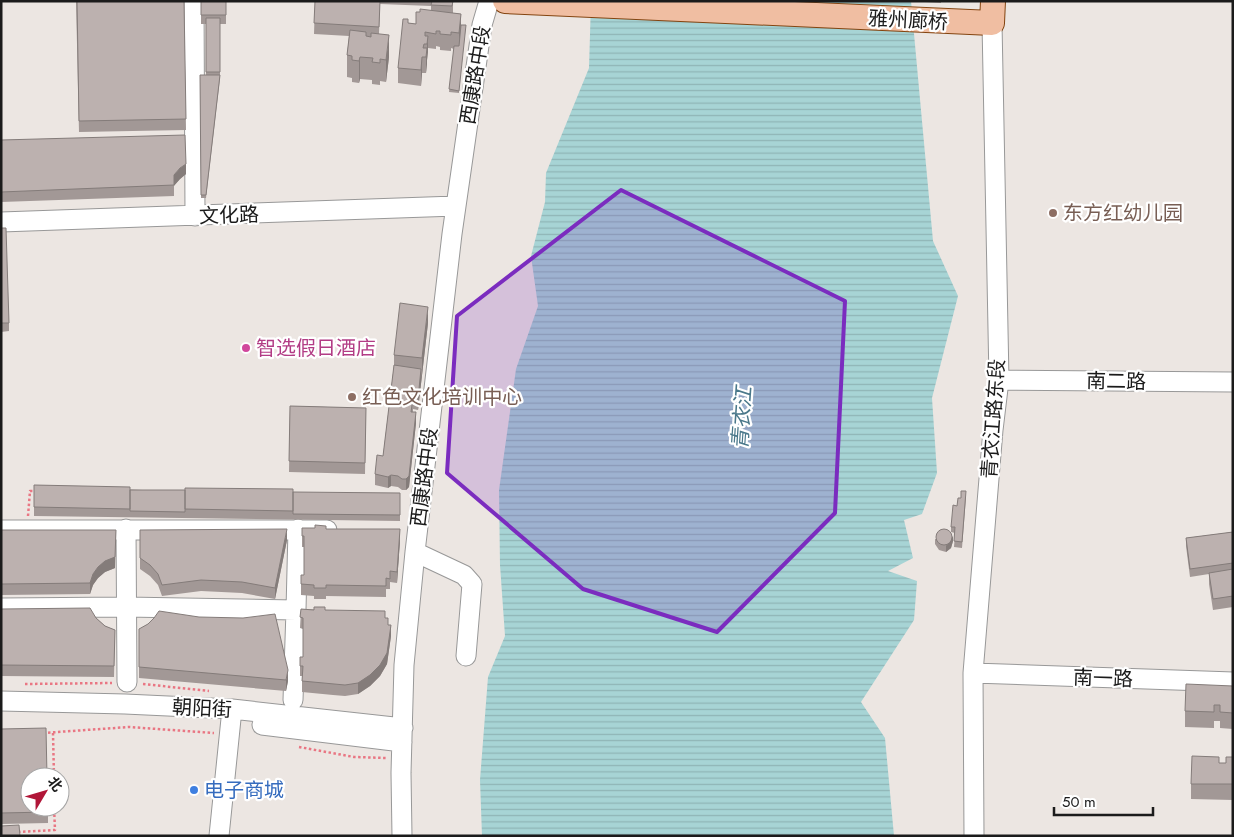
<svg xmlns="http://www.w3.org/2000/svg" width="1234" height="837" viewBox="0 0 1234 837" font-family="Jost,'Noto Sans SC',sans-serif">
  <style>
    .water { fill: url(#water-rules) }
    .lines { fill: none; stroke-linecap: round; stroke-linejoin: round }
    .minor-casing { stroke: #989898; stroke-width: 21 }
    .major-casing { stroke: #834410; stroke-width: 26 }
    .path { stroke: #e97683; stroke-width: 2.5; stroke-dasharray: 2.5 2.5; stroke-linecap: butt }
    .minor { stroke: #fff; stroke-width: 19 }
    .major { stroke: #f0bea2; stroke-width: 24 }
    .wall { fill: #a29896 }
    .shaded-wall { fill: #847c7a }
    .building { fill: #bcb1af; stroke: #847c7a }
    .marked { fill: #7b2cbf; fill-opacity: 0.2; stroke: #7b2cbf; stroke-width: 4; stroke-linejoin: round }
    .education-dot { fill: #8d6e63; stroke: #fff; stroke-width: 2 }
    .hotel-dot { fill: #d1479c; stroke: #fff; stroke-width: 2 }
    .shop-dot { fill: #3f7fe0; stroke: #fff; stroke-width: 2 }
    .labels { text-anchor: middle; stroke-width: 4.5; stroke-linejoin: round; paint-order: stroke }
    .street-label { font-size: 20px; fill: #1b1b1b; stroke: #fff }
    .education-label { font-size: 20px; fill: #785e54; stroke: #fff; text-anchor: start }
    .hotel-label { font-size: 20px; fill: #b23c85; stroke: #fff; text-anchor: start }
    .shop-label { font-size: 20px; fill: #366cbe; stroke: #fff; text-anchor: start }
    .water-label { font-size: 21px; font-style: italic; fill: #4a788a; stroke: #fff }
  </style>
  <defs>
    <pattern id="water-rules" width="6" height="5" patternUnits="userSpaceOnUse" patternTransform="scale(1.25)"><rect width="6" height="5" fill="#a7d4d5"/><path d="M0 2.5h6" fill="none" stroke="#8fb5b6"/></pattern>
  </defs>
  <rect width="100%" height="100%" fill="#ece6e2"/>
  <path class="water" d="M591 1H911L933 241 958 296 932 398 937 473 922 514 904 520 913 558 888 571 917 581 914 620 861 702 885 738 894 836H482L480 780 488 677 505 636 500 565 499 490 516 369 538 306 531 256 545 202 546 173 589 68Z"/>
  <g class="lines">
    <defs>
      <path id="minor" d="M194 1 195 216
        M1 222 456 206
        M999 380 1233 382
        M126 529 127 682
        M1 530H327
        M415 552 464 575 472 584 466 656
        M1 608 126 607 296 610
        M973 673 1233 682
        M293 700 296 610 298 529
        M1 701 125 704 232 709 403 728
        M262 725 402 742
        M219 836 232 709
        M402 836 401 773 404 665 415 552 452 234 482 25 489 1
        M974 836 973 673 993 430 999 380 992 23"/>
      <path id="major" d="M505 1 992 23 993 1"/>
    </defs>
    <use href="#minor" class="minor-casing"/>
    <use href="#major" class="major-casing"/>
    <path class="path" d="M28 516 30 491H35
      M25 684 112 683
      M143 684 209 691
      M43 733 129 727 214 733
      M53 733 54 777
      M299 747 354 757 387 758
      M18 832 55 830 54 807"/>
    <use href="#minor" class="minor"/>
    <use href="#major" class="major"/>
  </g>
  <path class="wall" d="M76 1H184L186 130 79 132Z
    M201 1H226V24H220V78L206 198H201L200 75H206V24H201Z
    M315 1H453V13L461 14 459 93 449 92 454 49 451 48V51L440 50V47L436 46V49L428 48 426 73H422L421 86 398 83V68L408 23 416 24 420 12 431 10V6L380 4 379 34 389 57 386 82 380 81V85L372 84V80L360 79 359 83 352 82V78L347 77V55L349 36 314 34Z
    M910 1H941V3Z
    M1 140 186 174 180 179 174 185V196L1 202Z
    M1 228 9 323V331L1 332Z
    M428 323 418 410 413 409V412L416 423 409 487 406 490H402L398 487 391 486 388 488 375 485V474L383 456 394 365V355Z
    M290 406 366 408 365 474 289 472Z
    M34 485 293 497 400 493V521L34 516Z
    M966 497 962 548 954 547 955 533 951 532V527L957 506 961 498Z
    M302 528 326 529 400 540 397 583 390 582V589H386V597L326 596V599H314V596L301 595V584L304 575V547H302Z
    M1 530 115 568 105 572 98 578 93 585 90 594 1 595Z
    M140 530 287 540 275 599 242 593 201 591 162 596 158 585 150 576 140 569Z
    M1233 532V607L1213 610 1209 584V574L1190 577 1186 546V538Z
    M935 539 953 541 951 548 946 552 939 550 935 544Z
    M1 609 96 618 105 626 115 630 114 677 1 676Z
    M301 609 325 610 385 618 391 636 387 664 380 676 370 686 358 694 345 696 333 695 302 692V676H300V657H303V629L300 628Z
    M199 617 288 681 286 691 139 678V629Z
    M1233 686V729L1220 728V721H1214V728L1185 727V711Z
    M1 729 48 807V823L1 824Z
    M1233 757V800L1191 799V784L1219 763H1226Z"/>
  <path class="shaded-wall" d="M461 14V30L459 49V33Z
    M389 35V57L386 82V60Z
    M428 36V52L427 60V44Z
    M427 48V64L426 73V57Z
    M360 57V79L359 83V61Z
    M422 57V73L421 86V70Z
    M186 164V174L180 179 174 186V175L180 168Z
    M428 307V323L418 410V399L421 369V377L422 371V358Z
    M416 412V423L409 487 406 490V479Z
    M391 475V486L388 488V477Z
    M287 529V540L275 599V588Z
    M400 529V540L397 583V572Z
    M116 530 115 568 105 572 98 578 93 585 90 594V583L93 574 98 567Z
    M953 536V541L951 548 946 552V546Z
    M391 625V636L387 664 380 676 370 686 358 694V683Z
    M288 670V681L286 691V680Z"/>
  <path class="building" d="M77 1H184L186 119 79 121Z
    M201 1H226V15H201Z
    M315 1H380L379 27 314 23Z
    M432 1H453L452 6 431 5Z
    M420 9 461 14 459 33 451 32V35L440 34V31H436V34L425 32V36H428L427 44H424L423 48H427L426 57H422L421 70 398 68 403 19H408V23L416 24V12H420Z
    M206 18H220V72H206Z
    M461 25H466L459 91 449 89 454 46H459Z
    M350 30 366 32V36L371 37V33L389 35 386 60 380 59V63L372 62 373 58 360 57 359 61 352 60V56L347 55Z
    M200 75H220L206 195H201Z
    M185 135 186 164 180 168 174 175V185L1 192V140Z
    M1 228H6L9 323H1Z
    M400 303 428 307 422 358 394 355Z
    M394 365 421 369 418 399 413 398 411 412H416L409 476 406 479H402L398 476 391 475 388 477 375 474 377 455 383 456Z
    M290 406 366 408 365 463 289 461Z
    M34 485 130 487V509L34 507Z
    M185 488 293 489V511L185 509Z
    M130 490H185V512L130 511Z
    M961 491H966L962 542 954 541 955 527H951L953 505 957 506 958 498H961Z
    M293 492 400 493V515L293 514Z
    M315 525 326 526V529H400L397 572 390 571V579L386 578V586L326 585V588H314V585L301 584V575H304V536H302V528H315Z
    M936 537a8 8 0 1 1 16 0a8 8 0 1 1-16 0Z
    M287 529 275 588 242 582 201 580 162 585 158 574 150 565 140 558V530Z
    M1 530H116L115 557 105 561 98 567 93 574 90 583 1 584Z
    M1233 532V563L1190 569 1186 538Z
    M1233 569V596L1213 599 1209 573Z
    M314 607H325V610L385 611V618H388V625H391L387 653 380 665 370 675 358 683 345 685 302 681 303 666H300V657H303V618L300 617 301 609 314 610Z
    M90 608 96 618 105 626 115 630 114 666 1 665V609Z
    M159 611 199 617 243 618 275 614 288 670 286 680 139 667V629L148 624 154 618Z
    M1186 684 1233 686V713L1220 712V705H1214V712L1185 711Z
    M46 728 47 777H30V807H48V812L1 813V729Z
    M1192 756 1219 757V763H1226V757H1233V784H1191Z
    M19 825 20 836H1V826Z"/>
  <path class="marked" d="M621 190 845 301 835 513 717 632 583 589 447 473 457 316Z"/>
  <g class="education-dot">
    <circle cx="1053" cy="213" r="5"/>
    <circle cx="352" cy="397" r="5"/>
  </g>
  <circle class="hotel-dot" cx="246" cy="348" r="5"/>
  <circle class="shop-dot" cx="194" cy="790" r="5"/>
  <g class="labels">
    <g class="street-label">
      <text transform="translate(908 20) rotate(3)" y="7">雅州廊桥</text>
      <text transform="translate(475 75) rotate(-81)" y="7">西康路中段</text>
      <text transform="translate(229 215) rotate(-2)" y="7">文化路</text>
      <text transform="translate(1116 381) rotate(1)" y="7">南二路</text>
      <text transform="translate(993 419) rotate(-86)" y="7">青衣江路东段</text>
      <text transform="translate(424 477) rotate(-83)" y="7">西康路中段</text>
      <text transform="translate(1103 678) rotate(2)" y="7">南一路</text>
      <text transform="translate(202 708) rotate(3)" y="7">朝阳街</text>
    </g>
    <g class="education-label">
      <text x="1063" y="220">东方红幼儿园</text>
      <text x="362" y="404">红色文化培训中心</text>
    </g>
    <g class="hotel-label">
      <text x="256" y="355">智选假日酒店</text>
    </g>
    <g class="shop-label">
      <text x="204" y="797">电子商城</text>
    </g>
    <g class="water-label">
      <text transform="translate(742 418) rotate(-86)" y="7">青衣江</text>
    </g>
  </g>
  <rect width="1234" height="837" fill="none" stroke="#1b1b1b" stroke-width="5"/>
  <g transform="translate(45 792) rotate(52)"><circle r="24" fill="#ffffff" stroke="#a4a4a4"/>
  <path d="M0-4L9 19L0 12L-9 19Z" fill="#b11638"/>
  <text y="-8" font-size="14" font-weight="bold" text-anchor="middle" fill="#1b1b1b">北</text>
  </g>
  <path d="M1054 807v8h99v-8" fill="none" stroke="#1b1b1b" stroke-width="2.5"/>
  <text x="1062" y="807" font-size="15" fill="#1b1b1b" stroke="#ffffff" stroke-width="4" paint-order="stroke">50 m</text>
</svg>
